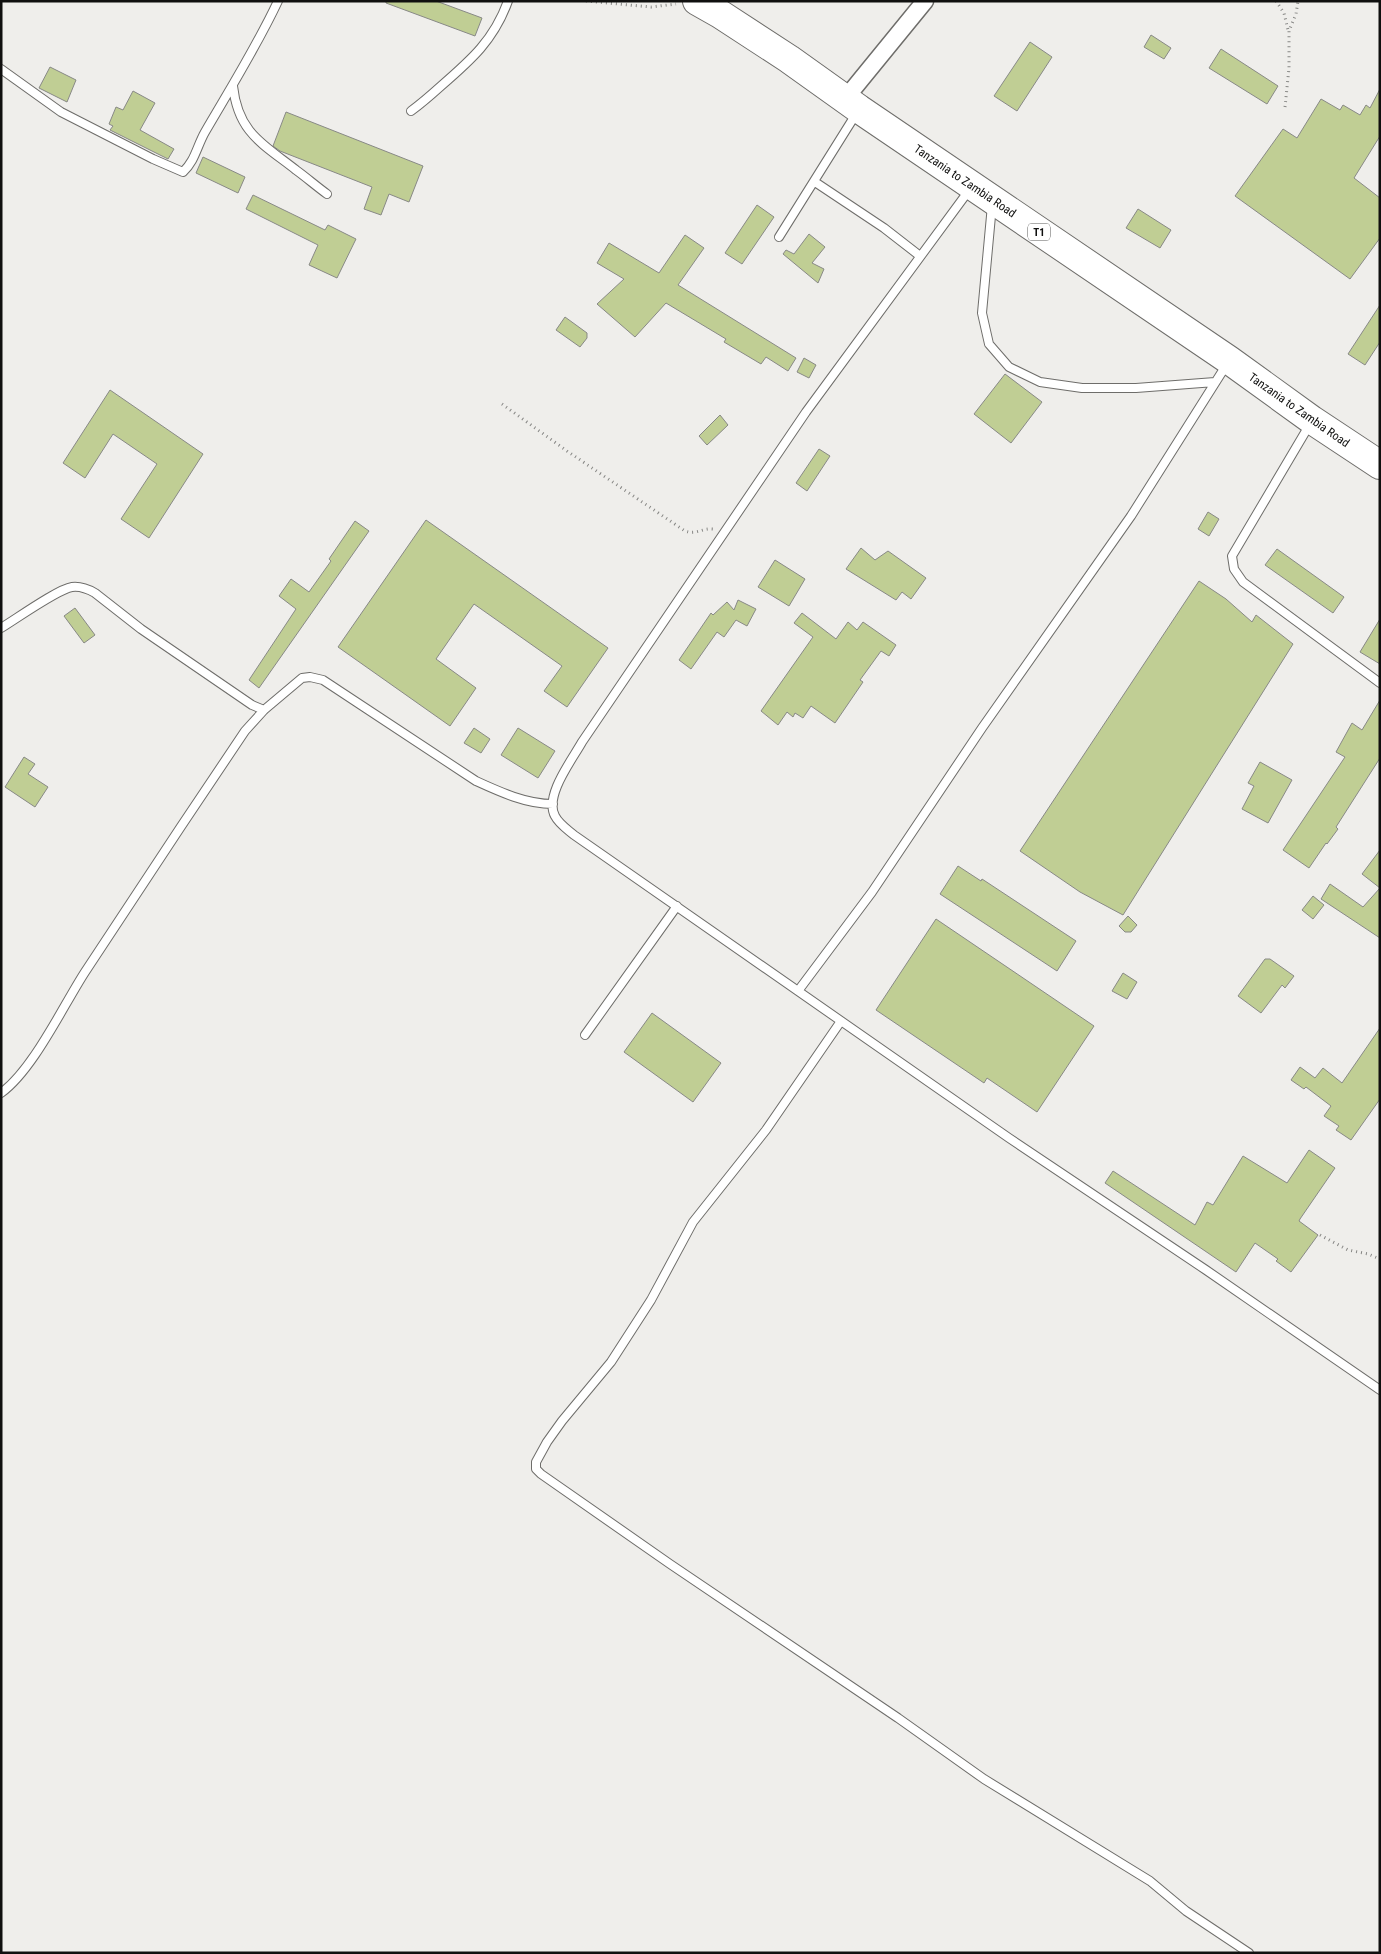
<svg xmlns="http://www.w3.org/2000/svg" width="1381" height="1954" viewBox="0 0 1381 1954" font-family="'Roboto Condensed',sans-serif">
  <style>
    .building { fill: #c0ce94; stroke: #888986 }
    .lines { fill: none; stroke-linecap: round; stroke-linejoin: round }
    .lane-casing { stroke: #6e6d6a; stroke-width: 10 }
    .street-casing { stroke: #6e6d6a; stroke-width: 19 }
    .highway-casing { stroke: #6e6d6a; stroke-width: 30 }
    .path { stroke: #868684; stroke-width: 3; stroke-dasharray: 1 4; stroke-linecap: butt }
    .lane { stroke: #fff; stroke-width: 8 }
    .street { stroke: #fff; stroke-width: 16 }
    .highway { stroke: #fff; stroke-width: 28 }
    .labels { text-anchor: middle; stroke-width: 4.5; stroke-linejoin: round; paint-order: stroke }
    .shield { fill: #fff; stroke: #585857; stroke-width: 1 }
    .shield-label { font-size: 11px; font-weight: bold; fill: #10100f }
    .street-label { font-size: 12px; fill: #10100f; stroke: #fff }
  </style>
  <rect width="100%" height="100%" fill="#efeeeb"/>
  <path class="building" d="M386 1H436L482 18 475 36 386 3Z
    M1151 35 1171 48 1164 59 1144 47Z
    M1030 42 1052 57 1017 111 994 96Z
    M1221 49 1278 86 1267 104 1209 68Z
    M50 67 76 80 67 102 39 88Z
    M1380 89V136L1354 178 1380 198V238L1350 279 1235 196 1283 129 1297 138 1321 99 1340 110 1343 105 1360 115 1366 105 1370 108Z
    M133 91 155 103 140 130 174 149 168 159 110 130 113 126 109 124 116 107 123 110Z
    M286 112 423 166 409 202 389 194 381 215 364 209 372 187 280 151 273 146Z
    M203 157 245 177 238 193 196 173Z
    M253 195 325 230 328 225 356 239 337 278 309 265 318 245 246 209Z
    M757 205 774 217 742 264 725 253Z
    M1138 209 1171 230 1160 248 1126 228Z
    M809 234 825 247 812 263 824 269 818 283 783 254 786 250 794 254Z
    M685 235 704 248 678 285 796 358 788 371 766 357 761 364 724 342 726 339 666 303 635 337 597 304 624 279 597 263 609 243 659 273Z
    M1380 305V342L1365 365 1348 354Z
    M565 317 587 333V338L580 347 556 330Z
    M804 358 816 365 809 378 797 372Z
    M1005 374 1042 402 1011 443 974 414Z
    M110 390 203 454 149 538 121 519 157 464 113 434 85 478 63 463Z
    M720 415 728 425 707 445 699 436Z
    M819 449 830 456 807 491 796 483Z
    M1208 512 1219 519 1209 536 1198 529Z
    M426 520 608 648 567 707 544 691 562 666 474 604 436 659 476 688 450 726 338 647Z
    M355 521 369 531 259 688 249 680 296 609 279 596 291 579 309 592 331 561 329 559Z
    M861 548 875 560 888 551 926 578 911 599 902 592 896 600 846 569Z
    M1277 549 1344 597 1333 613 1265 565Z
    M775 560 805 579 789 606 758 587Z
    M1199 581 1226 599 1252 622 1256 615 1293 644 1123 915 1080 892 1020 851Z
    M738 600 756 609 747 626 736 620 724 637 717 632 691 669 679 660 711 613 713 615 727 602 734 610Z
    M75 608 95 635 84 643 64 616Z
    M802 613 836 639 848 622 857 630 863 622 896 645 889 656 881 651 860 680 863 682 835 723 811 706 803 718 795 713 793 717 787 712 778 725 761 711 813 637 794 623Z
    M1380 619V664L1360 652Z
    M1380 700V758L1336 827 1338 829 1327 844 1326 843 1309 868 1283 850 1345 757 1336 752 1352 723 1362 730Z
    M474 728 490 739 481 753 464 743Z
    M518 728 555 751 538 778 501 755Z
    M24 757 35 764 28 774 48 787 35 807 5 787Z
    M1260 762 1292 780 1268 823 1242 809 1254 786 1248 783Z
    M1380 850V938L1321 899 1330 884 1363 907 1380 888 1362 874Z
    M958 866 981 881 982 879 1076 941 1057 971 940 894Z
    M1313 896 1324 905 1313 919 1302 910Z
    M1128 916 1137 925 1131 932H1125L1119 926Z
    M936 919 1094 1026 1037 1112 987 1078 984 1083 876 1010Z
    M1265 959H1270L1294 976 1285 988 1282 985 1261 1013 1238 996Z
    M1123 973 1137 982 1127 999 1112 991Z
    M652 1013 721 1063 693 1102 624 1052Z
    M1380 1028V1099L1351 1140 1336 1130 1339 1126 1324 1116 1331 1106 1306 1087 1304 1089 1291 1080 1300 1067 1315 1078 1323 1068 1342 1083Z
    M1309 1150 1335 1168 1300 1219 1299 1221 1318 1235 1291 1272 1276 1261 1278 1259 1255 1243 1236 1272 1105 1183 1113 1171 1195 1225 1207 1202 1213 1205 1243 1156 1287 1183Z"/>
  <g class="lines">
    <defs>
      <path id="lane" d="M1 69 61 112 153 159 183 172C195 161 197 146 205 132 230 89 257 46 278 1
        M233 86C238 133 263 144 296 170 307 178 316 186 327 194
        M411 111C422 103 431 95 441 86 471 60 494 40 508 1
        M815 182 884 228 920 256
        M970 189 806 412 582 742C572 760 544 796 555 816 559 824 567 829 574 835L1009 1138 1206 1270 1380 1390
        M992 205 982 313 989 344 1009 367 1040 382 1082 388H1136L1215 382
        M779 237 856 114
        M1310 424 1232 556 1234 569 1243 582 1380 683
        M1 628C16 619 58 589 72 587 80 586 88 589 95 593L141 629 252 705 264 710
        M798 991 872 892 982 728 1131 516 1227 364
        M841 1021 766 1130 693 1222 651 1300 611 1362 562 1421 547 1442 536 1462V1469L541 1474 670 1564 898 1718 984 1779 1150 1881 1186 1911 1249 1953
        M585 1035 677 906
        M1 1093C33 1070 63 1006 85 972 138 891 191 811 245 731L264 710 302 678 310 677 323 680 476 781C500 792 526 804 553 804"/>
      <path id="street" d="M845 99 925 1"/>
      <path id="highway" d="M697 1 720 14 789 59 859 109 1229 360 1312 420 1380 465"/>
    </defs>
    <use href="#lane" class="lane-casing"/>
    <use href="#street" class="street-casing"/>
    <use href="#highway" class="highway-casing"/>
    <path class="path" d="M586 1 651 7 676 4
      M1276 1 1284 13 1288 30
      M1285 107 1289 68V31L1296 14 1298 1
      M502 404 567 451 685 531C696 535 702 528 713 529
      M1320 1235 1348 1250 1368 1254 1380 1259"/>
    <use href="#lane" class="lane"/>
    <use href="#street" class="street"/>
    <use href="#highway" class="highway"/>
  </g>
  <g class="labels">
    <rect class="shield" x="1028" y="223.5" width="22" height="17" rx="4"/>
    <g class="shield-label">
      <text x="1039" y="236">T1</text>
    </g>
    <g class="street-label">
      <text transform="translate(965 181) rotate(34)" y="4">Tanzania to Zambia Road</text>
      <text transform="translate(1299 410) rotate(35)" y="4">Tanzania to Zambia Road</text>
    </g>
  </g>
  <rect width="1381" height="1954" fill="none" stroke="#10100f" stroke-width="5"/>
</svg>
